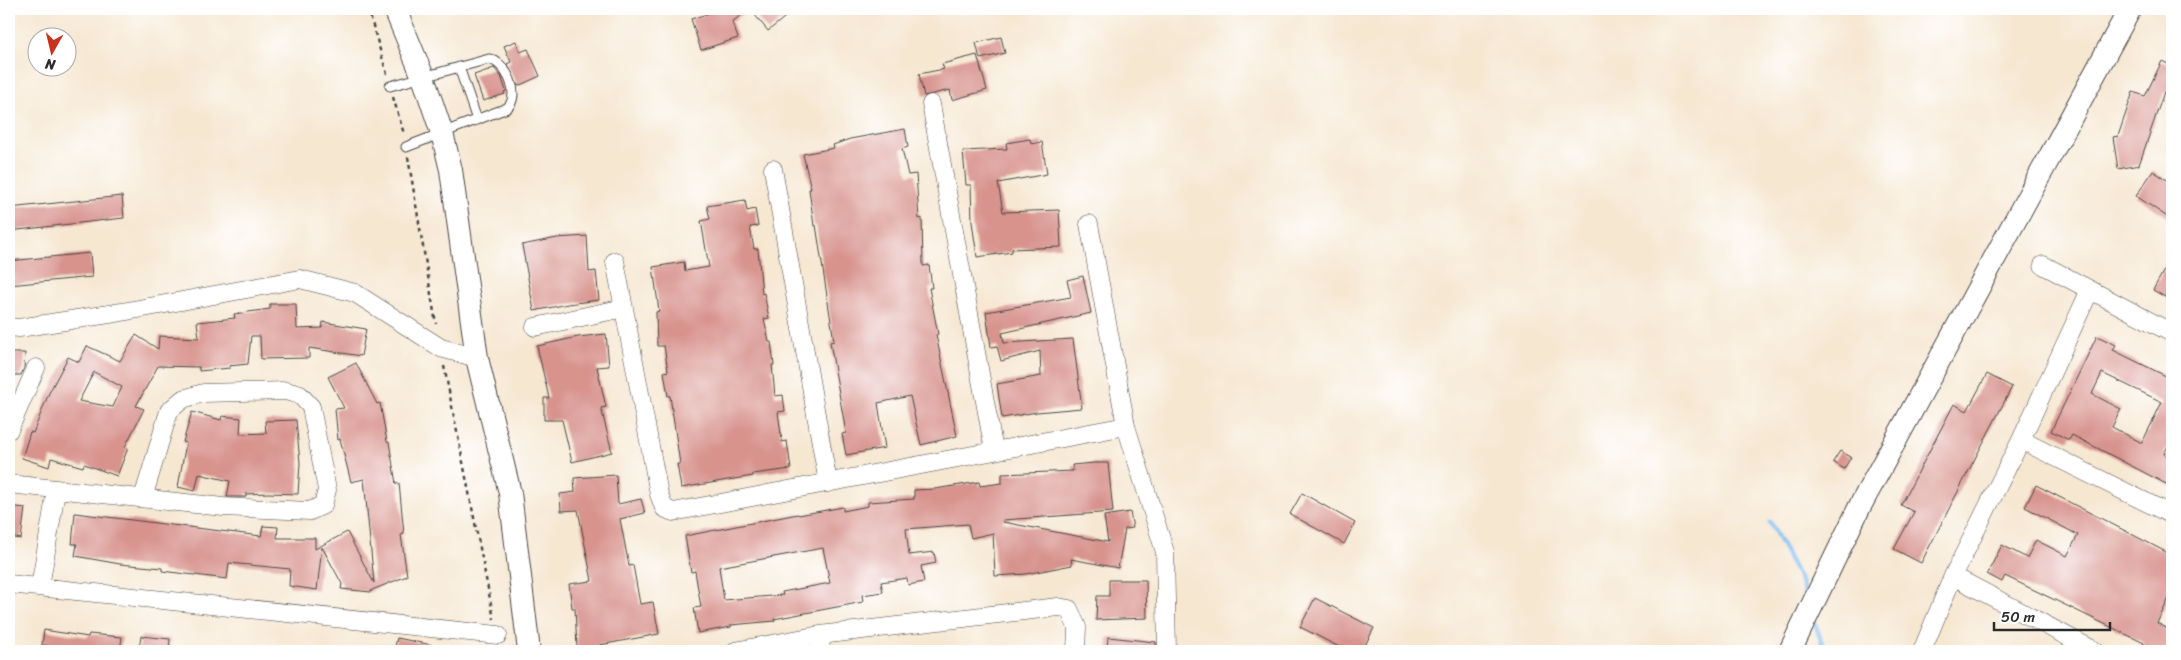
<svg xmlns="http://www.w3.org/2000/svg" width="2181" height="660" viewBox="0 0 2181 660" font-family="Sriracha,sans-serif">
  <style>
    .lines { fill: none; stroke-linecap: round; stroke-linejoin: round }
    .stream { stroke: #78bbee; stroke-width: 4.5 }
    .building { fill: #d8938d; fill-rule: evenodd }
    .service-casing { stroke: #494744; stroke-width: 11 }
    .minor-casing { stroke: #494744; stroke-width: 19 }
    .tertiary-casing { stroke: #494744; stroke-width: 24 }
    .path { stroke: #494744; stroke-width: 2.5; stroke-dasharray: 4 4; stroke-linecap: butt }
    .service { stroke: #fff; stroke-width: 9 }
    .minor { stroke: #fff; stroke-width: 18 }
    .tertiary { stroke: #fff; stroke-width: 22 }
  </style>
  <rect width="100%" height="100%" fill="#fff"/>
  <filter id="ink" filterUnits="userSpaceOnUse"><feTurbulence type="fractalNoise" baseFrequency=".02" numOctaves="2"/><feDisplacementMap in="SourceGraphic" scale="10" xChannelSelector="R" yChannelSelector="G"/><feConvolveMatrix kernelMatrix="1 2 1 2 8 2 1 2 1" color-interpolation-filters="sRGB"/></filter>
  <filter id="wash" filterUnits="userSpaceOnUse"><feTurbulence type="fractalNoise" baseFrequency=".0096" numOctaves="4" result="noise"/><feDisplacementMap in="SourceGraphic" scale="20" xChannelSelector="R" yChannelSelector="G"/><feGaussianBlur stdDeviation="1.12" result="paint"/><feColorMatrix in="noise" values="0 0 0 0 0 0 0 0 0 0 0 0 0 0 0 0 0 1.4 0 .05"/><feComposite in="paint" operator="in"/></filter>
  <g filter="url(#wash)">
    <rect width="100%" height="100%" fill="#f6e7d1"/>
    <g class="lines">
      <path class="stream" d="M1770 522 1801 582 1807 599
        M1814 621 1825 651"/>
    </g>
    <g id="blocks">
      <path class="building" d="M723 9H749L732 22 738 38 701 50 691 19Z
        M750 9H795L768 31Z
        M1001 37 1005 53 980 59 976 43Z
        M516 41 520 52 528 49 540 76 518 86 507 64 511 62 504 46Z
        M977 55 987 90 952 100 950 90 924 96 919 74 944 69 942 64Z
        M2162 61 2172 66V96L2164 92 2139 165 2118 169 2113 137 2118 136 2133 92 2145 96Z
        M494 68 501 76 506 91 504 92 505 94 483 101 474 75Z
        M905 129 908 147 902 149 908 175 916 174 919 219 922 218 923 266 929 265 932 288H929L938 334 936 335 957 436 921 445 910 396 878 403 885 448 846 455 842 434 846 433 830 342 834 341 816 225 814 226 809 189H811L803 154 834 148 833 145 850 139Z
        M1030 139 1031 144 1042 142 1047 174 998 183 1003 212 1059 210 1061 247 1012 249V252L977 257 972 222 971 185H966L963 151 1007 149 1006 143Z
        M2153 171 2172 183V220L2136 196Z
        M122 196 124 218 9 231V208Z
        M745 200 747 211 755 209 758 226 750 227 754 249H758L762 294 764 293 769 318 764 319 769 342H771L774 365H772L775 396 783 395 785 411 778 412 782 442 787 441 791 469 753 474V476L740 478 681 488 677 464H680L670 396H668L664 372 668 371 664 346H657L656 312 659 311 653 267 684 262 685 271 709 267 701 221 710 219 707 206Z
        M587 236 589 272 596 271 599 300 568 304 534 311 522 245 557 238Z
        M90 253 92 277 9 285V261Z
        M2172 256V301L2153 290Z
        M1083 276 1091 313 1002 333 1004 343 1073 339 1082 408 1037 412 1002 418 997 384 1041 376 1040 351 1001 361 997 346 991 347 986 312 1071 297 1067 280Z
        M270 304H296L297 329 322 328 323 322 366 329 361 356 309 348V358L261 359 260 336H251L248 364 229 366 230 368 199 371V367L158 366 136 406 144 409 125 447 128 448 117 476 84 464 83 467 51 458 49 467 22 458 30 432 33 433 49 393 68 357 79 362 87 346 120 361 136 335 158 349 159 336 199 338 197 322 235 318 234 314 270 309ZM94 372 122 387 113 407 79 401Z
        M606 334 609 366 597 367 606 407 601 408 612 452 572 462 562 420H544V398H549L537 346 578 337Z
        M2097 336 2116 345 2113 350 2172 379V438L2164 454 2172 458V487L2072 435 2069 440 2051 431ZM2102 373 2162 402 2142 443 2112 427 2121 409 2092 394Z
        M9 353H25L24 368 21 375H9Z
        M356 363 377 404 380 403 387 442H389L396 484 399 483 404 534 401 535 407 576 372 590 371 592 341 589 342 584 322 547 317 590 289 586 290 569 229 563 227 579 162 571V568L120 564 75 556 77 544H72L75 513 261 536 263 526 278 527 277 538H315V549L347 532 374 583 364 479 351 482 340 439 338 440 335 409 344 408 328 377Z
        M1987 374 2012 387 1921 563 1894 549 1914 512 1901 505 1954 404 1967 411Z
        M192 412 221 420 222 416 241 418 240 434 266 433 265 421 296 420 300 463 298 494 268 493 246 494V497H227L230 481 199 474 195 491 178 487 186 443 183 442Z
        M1840 451 1851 457 1844 469 1833 462Z
        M1094 463H1108L1113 512 1003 520V522L1108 542 1104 516 1130 512 1133 528 1125 529 1118 568 1071 559 1072 565 1026 574 995 576 993 533 971 538 968 524 906 529 909 555 934 552 936 563 921 566 924 582 908 585 907 578 881 582 883 592 862 595 863 602 774 619 775 621 731 625V627L698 633 694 608 701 607 695 571 691 572 685 536 798 514 799 515 843 507V511L868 506V502L914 499V490L935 489 979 482 980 486 1002 483V474L1073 471 1072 465ZM823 548 830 583 782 592 783 595 724 600 719 567Z
        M616 475 618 504 641 499 645 513 620 519 629 566 633 565 640 604 653 602 659 634 600 645V647L577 648 575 608H572L569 584 592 581 578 510 561 511 560 494 575 492 574 478Z
        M2036 485 2172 555V592L2157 623 2172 631V651H2140L2144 643 2005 576 2002 582 1987 574 2002 545 2027 558 2036 540 2067 556 2078 535 2025 507Z
        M1302 493 1355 523 1344 544 1290 514Z
        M9 506 25 508 21 539 9 537Z
        M1109 580H1146L1147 618 1096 620 1097 596H1109Z
        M1315 598 1374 628 1362 651H1347L1300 627Z
        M44 630 88 637 89 634 122 637 120 651 72 647 71 650 42 645Z
        M141 636 170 639 169 651 139 649Z
        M1108 637 1156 642V651H1107Z
        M397 638 432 645 431 651H394Z"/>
    </g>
  </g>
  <g filter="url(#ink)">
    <use href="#blocks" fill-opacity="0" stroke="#494744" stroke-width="1"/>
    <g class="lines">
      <defs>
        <path id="service" d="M459 67 477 120
          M390 86 489 59C506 62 522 95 507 108L406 147"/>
        <path id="minor" d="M931 104 994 451
          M773 169 828 483
          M1089 224 1126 426 1165 552 1167 651
          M615 261 659 494 664 508 673 512 1126 426
          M2043 265 2172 333
          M9 327 19 328 122 312 300 279 355 293 441 348 477 358
          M535 327 624 308
          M9 430 36 368
          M2021 440 2172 515
          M9 484 223 507 310 511 323 505 327 490 311 407 300 395 286 391 203 393 183 399 169 411 143 498
          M1953 576 2095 651
          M9 584 498 635
          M40 587 56 491
          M820 635 821 651
          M735 651 820 635 1058 607 1069 609 1077 627 1076 651
          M1922 651 1953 576 2021 440 2090 290"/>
        <path id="tertiary" d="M395 9 423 77 442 133 451 170 477 358 510 493 529 651
          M1790 651 1860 506 2130 9"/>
      </defs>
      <use href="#service" class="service-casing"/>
      <use href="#minor" class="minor-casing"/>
      <use href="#tertiary" class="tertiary-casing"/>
      <path class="path" d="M368 9 387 74
        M393 97 404 134
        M408 157 436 324
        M444 366 494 619"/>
      <use href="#service" class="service"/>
      <use href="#minor" class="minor"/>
      <use href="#tertiary" class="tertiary"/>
    </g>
  </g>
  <rect width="2181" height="660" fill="none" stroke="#fff" stroke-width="30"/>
  <g transform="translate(52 52) rotate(188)"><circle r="24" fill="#ffffff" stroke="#aaaaaa"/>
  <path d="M0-4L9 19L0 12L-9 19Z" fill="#c8321e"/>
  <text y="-8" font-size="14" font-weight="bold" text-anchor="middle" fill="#2b2b2b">N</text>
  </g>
  <path d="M1994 622v8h116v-8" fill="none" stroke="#2b2b2b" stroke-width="2.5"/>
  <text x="2001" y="622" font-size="15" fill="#2b2b2b" stroke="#ffffff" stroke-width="4" paint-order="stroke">50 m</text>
</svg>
